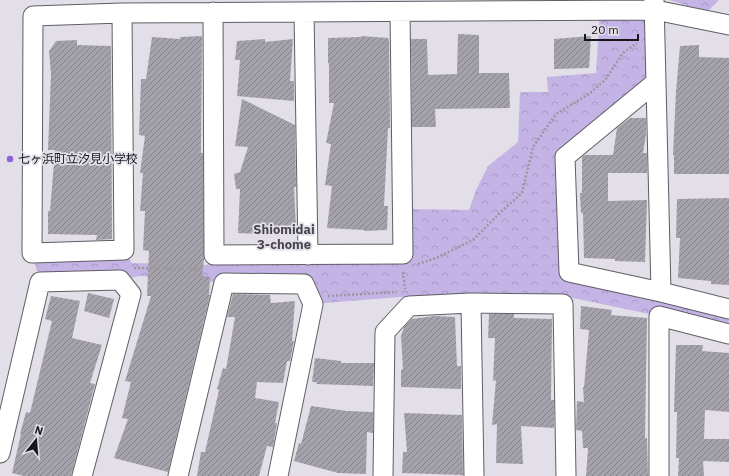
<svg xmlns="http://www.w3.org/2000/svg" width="729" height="476" viewBox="0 0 729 476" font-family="'IBM Plex Sans','Noto Sans JP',sans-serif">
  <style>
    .forest { fill: url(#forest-crowns) }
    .building { fill: url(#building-hatch) }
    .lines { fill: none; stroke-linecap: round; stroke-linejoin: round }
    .minor-casing { stroke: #605d65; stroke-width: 21 }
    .path { stroke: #99979f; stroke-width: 2.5; stroke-dasharray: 2 2; stroke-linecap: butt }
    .minor { stroke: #fff; stroke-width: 19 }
    .poi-dot { fill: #915fd9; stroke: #e2dfe9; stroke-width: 1.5 }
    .labels { text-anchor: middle; stroke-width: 3.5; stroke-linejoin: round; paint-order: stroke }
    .poi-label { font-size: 12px; fill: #17161a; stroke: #e2dfe9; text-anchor: start }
    .neighbourhood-label { font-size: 13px; font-weight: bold; fill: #47444c; stroke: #e2dfe9 }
  </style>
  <defs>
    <pattern id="forest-crowns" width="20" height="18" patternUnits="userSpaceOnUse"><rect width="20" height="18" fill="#c4b4e5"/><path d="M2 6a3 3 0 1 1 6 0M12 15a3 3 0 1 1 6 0" fill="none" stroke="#a89ac4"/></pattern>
    <pattern id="building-hatch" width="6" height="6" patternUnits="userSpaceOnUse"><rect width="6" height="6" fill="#a5a2ab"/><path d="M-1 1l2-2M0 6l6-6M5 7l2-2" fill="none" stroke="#85838a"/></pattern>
  </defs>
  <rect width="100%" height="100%" fill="#e2dfe9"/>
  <path class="forest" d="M669 0H719L707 12Z
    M600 10H655L656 82 565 157 569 272 729 309V334L659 316 568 297H399L313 304 303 284 224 283 140 276 120 280 40 282 32 253 124 250 132 263 207 265 214 255 403 254 412 209 469 210 476 190 488 166 518 142 520 92H548L547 77 596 73Z"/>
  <path class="building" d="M458 34 479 35V73H509L510 108 435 109 436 127H412L411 39H427L428 75 457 74Z
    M202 36 201 153H203L204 259 202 276 210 277 209 295H210L168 472 114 458 128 419 122 418 131 382 125 381 151 296H147L149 251 143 250 145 211H140L143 173H140L145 136 139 135 141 79H146L152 37 180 39V37Z
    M361 36 388 38 389 40 390 128H388L384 206H388L387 230 364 231V230L327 228 332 186 325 185 331 144 326 143 334 103H329V63H328V38L361 37Z
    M591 36 589 68 554 69V39Z
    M265 39V42L293 39 290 81H294V101L237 96 240 60H235L237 41Z
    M77 40V45L111 46 112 239 96 240 97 235 48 234V211H50L55 150H48L51 74 49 51 56 41Z
    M699 45V57L729 58V174H674V155H673L676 91 680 46Z
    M242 99 295 125 296 187H294L296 229 261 228V234L238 233 240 189H236L234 174 240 172 248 147 235 146Z
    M630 118H646V134L643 153H647V173H608V201L647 200 645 262 615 261V259L584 258 583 213H581L580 193H582V157L584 155H613L617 128Z
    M729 198V285L711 284V281L678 278 680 238H676L677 199Z
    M88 293 114 299 109 318 84 311Z
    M233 294 270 295 271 303 295 301 292 341H294L290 361H287L283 383 257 382 255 398 279 402 275 423H277L273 447 267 446 259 476H197L201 452H205L219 390 217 389 223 368 226 369 235 317H227Z
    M51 296 80 301 72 338 102 345 90 383 95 384 71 476H24L12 473 21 434H20L26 412 30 413 52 321 45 319Z
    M581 306 612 310 611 315 647 318 645 438H647L648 476H586L588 448H583L582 431 576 430 577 401 584 402 583 387H584L589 330 580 329Z
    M489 314H514V318L552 319 551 400H554V428L521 426 523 464 496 463 497 424 492 425 496 380 493 381 495 338H488Z
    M435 316 455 317 457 366H461V389L401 387V370L403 369 401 336 404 327 412 319Z
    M676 345H703L702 351 729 353V412L705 410 704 439H729V462L703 461 704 476H678L679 458H676L677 412H674Z
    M315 358 341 361V363H374L373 386 316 384 317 382H312Z
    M311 406 347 411 373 412V433L367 432 366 474 338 473 294 461 299 443 301 444Z
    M404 413 462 415 463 475 402 473 403 452H407Z"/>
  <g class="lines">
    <defs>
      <path id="minor" d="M654 0 661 292
        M213 12 214 255 403 254 400 12
        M304 12 308 255
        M122 13 124 250 32 253 33 16 122 13 655 10 729 25
        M656 82 565 157 569 272 661 292 729 309
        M471 303 474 476
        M0 453 40 282 120 280 131 294 82 476
        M178 476 224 283 304 284 313 304 278 476
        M383 476 385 332 409 306 471 303 563 304 566 476
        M659 476V316L729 334"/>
    </defs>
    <use href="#minor" class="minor-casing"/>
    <path class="path" d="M418 264 436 258 473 240 503 210 522 193 533 147 556 114 589 94 605 80 623 53 637 43
      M134 268 201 269
      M403 272 405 289
      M328 296 397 292"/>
    <use href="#minor" class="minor"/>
  </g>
  <circle class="poi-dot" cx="10" cy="159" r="4"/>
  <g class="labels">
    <g class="poi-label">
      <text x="18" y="163">七ヶ浜町立汐見小学校</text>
    </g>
    <g class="neighbourhood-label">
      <text x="284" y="234">Shiomidai<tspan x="284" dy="15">3-chome</tspan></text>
    </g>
  </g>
  <g transform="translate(36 440) rotate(17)" stroke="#e2dfe9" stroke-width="3" paint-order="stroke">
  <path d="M0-3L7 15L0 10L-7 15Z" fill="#17161a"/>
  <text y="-6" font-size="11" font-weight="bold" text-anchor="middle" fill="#17161a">N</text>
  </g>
  <path d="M585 34v6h53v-6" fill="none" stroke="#17161a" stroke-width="2"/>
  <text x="591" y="34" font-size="12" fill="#17161a" stroke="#e2dfe9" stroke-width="3" paint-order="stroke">20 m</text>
</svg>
